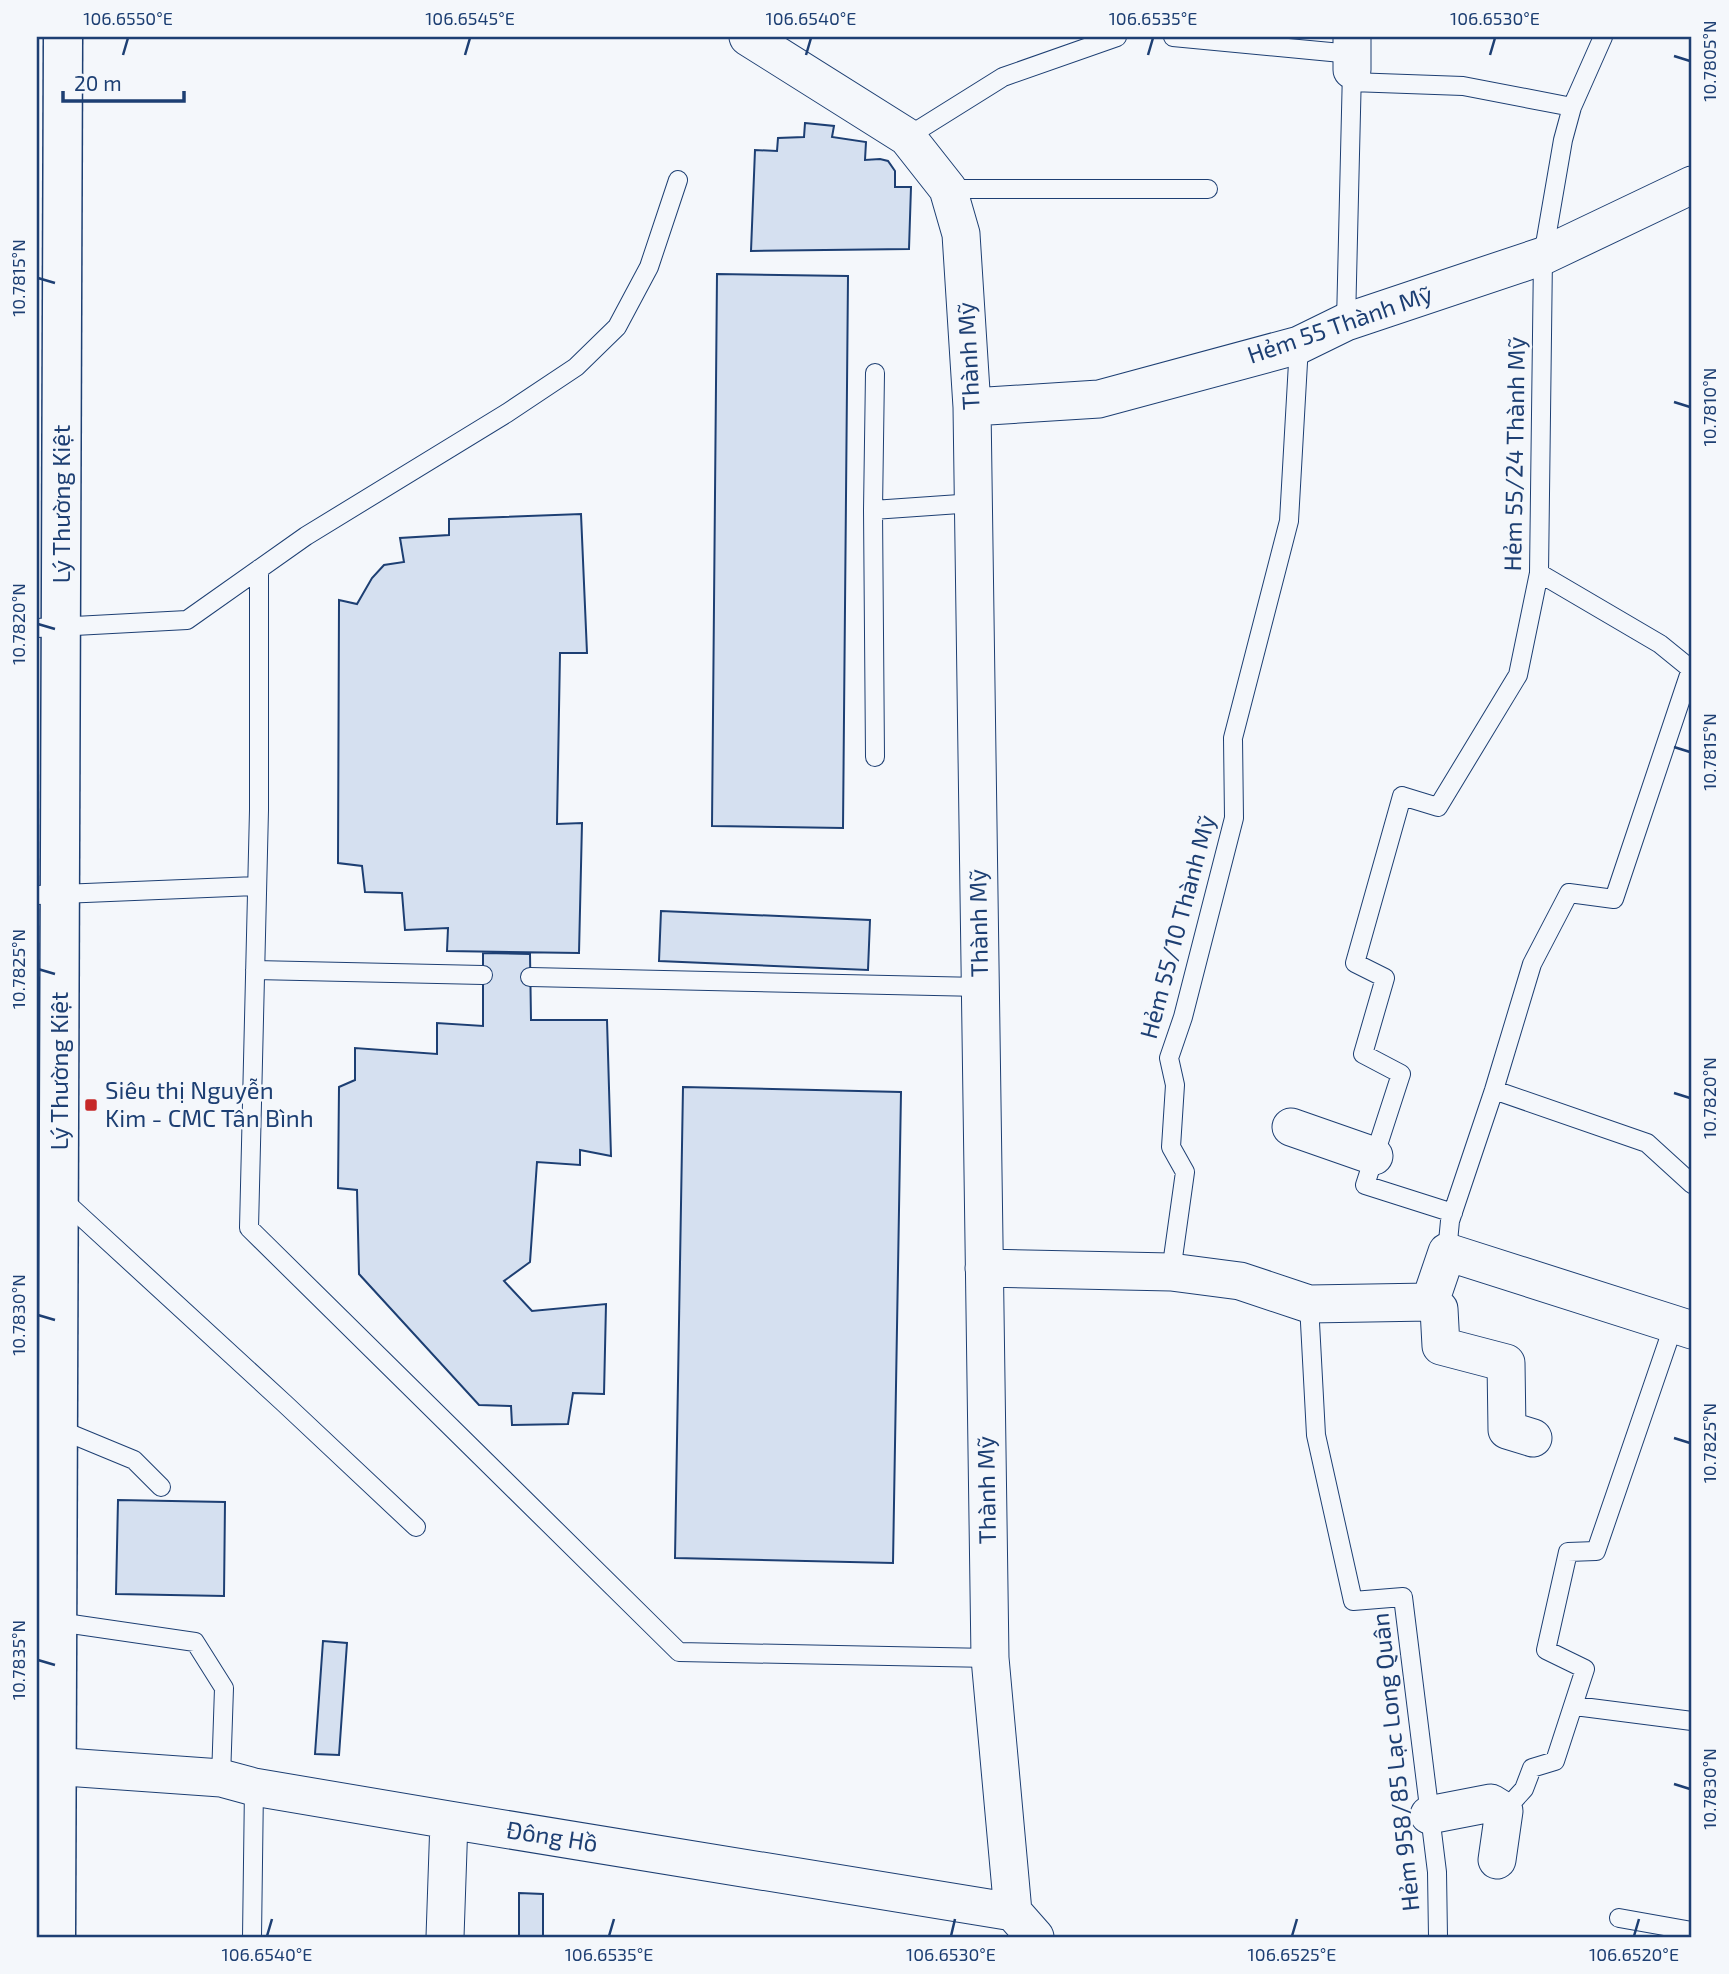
<svg xmlns="http://www.w3.org/2000/svg" width="1729" height="1974" viewBox="0 0 1729 1974" font-family="'Exo 2',sans-serif">
  <style>
    .building { fill: #d5e0f0; stroke: #1d3f73; stroke-width: 2 }
    .lines { fill: none; stroke-linecap: round; stroke-linejoin: round }
    .service-casing { stroke: #1d3f73; stroke-width: 20 }
    .minor-casing { stroke: #1d3f73; stroke-width: 39 }
    .primary-casing { stroke: #1d3f73; stroke-width: 41 }
    .service { stroke: #f4f7fb; stroke-width: 18 }
    .minor { stroke: #f4f7fb; stroke-width: 37 }
    .primary { stroke: #f4f7fb; stroke-width: 38 }
    .ticks { fill: none; stroke: #1d3f73; stroke-width: 2.5 }
    .poi-dot { fill: #c62828; stroke: #f4f7fb; stroke-width: 2.5 }
    .labels { text-anchor: middle; stroke-width: 5; stroke-linejoin: round; paint-order: stroke }
    .street-label { font-size: 24px; fill: #1d3f73; stroke: #f4f7fb }
    .poi-label { font-size: 24px; fill: #1d3f73; stroke: #f4f7fb; text-anchor: start }
    .neatline { fill: none; stroke: #1d3f73; stroke-width: 2.5 }
    .ticks-label { font-size: 18px; text-anchor: middle; fill: #1d3f73 }
  </style>
  <rect width="100%" height="100%" fill="#f4f7fb"/>
  <path class="building" d="M805 123 834 126 832 137 866 142 865 160 880 159 888 161 895 171V187H911L909 249 751 251 755 150 777 151 778 138 804 137Z
    M717 274 848 276 843 828 712 826Z
    M581 514 587 653H560L557 824 582 823 579 953 447 951 448 928 405 930 402 893 365 892 362 866 338 863 339 600 357 604 372 578 384 565 404 562 400 538 449 535V519Z
    M661 911 870 920 868 970 659 961Z
    M483 953 530 954 531 1020H607L611 1156 580 1150V1165L537 1162 530 1262 504 1281 532 1311 606 1304 604 1394 573 1393 568 1424 512 1425 511 1406 479 1405 359 1274 357 1190 338 1188 339 1087 355 1080V1048L437 1054V1023L483 1026Z
    M683 1087 901 1092 893 1563 675 1558Z
    M118 1500 225 1502 224 1596 116 1594Z
    M323 1641 347 1643 339 1755 315 1754Z
    M519 1893 543 1894V1937H519Z"/>
  <g class="lines">
    <defs>
      <path id="service" d="M1173 37 1352 54
        M1351 82 1463 86 1572 107
        M907 137 1003 77 1117 37
        M948 189H1208
        M1346 322 1352 70
        M873 510 875 373
        M259 569V810L249 1228 679 1652 990 1658
        M1539 573 1660 644 1692 670
        M37 628 187 620 306 536 507 413 576 367 617 327 649 267 678 180
        M875 757 873 510 974 503
        M37 895 257 886
        M255 970 483 975
        M530 977 980 987
        M1494 1090 1647 1143 1692 1184
        M62 1199 284 1403 416 1527
        M1453 1213 1365 1185 1401 1074 1363 1054 1385 978 1355 963 1402 796 1438 807 1518 675 1539 573 1543 256 1563 140 1572 107 1603 37
        M1447 1252 1450 1221 1494 1090 1532 964 1569 893 1614 899 1691 669
        M1171 1272 1185 1172 1171 1147 1175 1085 1169 1058 1183 1017 1234 818 1233 738 1289 521 1299 345
        M1309 1304 1316 1435 1353 1601 1403 1597 1437 1872 1438 1937
        M59 1429 134 1460 161 1487
        M58 1622 195 1642 224 1688 221 1778
        M1575 1706 1692 1721
        M1504 1811 1524 1789 1532 1768 1555 1761 1585 1669 1546 1650 1568 1552 1596 1551 1674 1324
        M1619 1918 1692 1931
        M252 1937 254 1787"/>
      <path id="minor" d="M748 37 907 137 948 189 961 234 972 407 990 1658 1013 1912
        M1352 70V37
        M972 407 1099 399 1299 345 1346 322 1543 256 1692 185
        M1291 1127 1374 1156
        M984 1268 1171 1272 1240 1281 1309 1304 1430 1302 1447 1252 1692 1330
        M1430 1302 1439 1309 1441 1346 1506 1363 1507 1430 1533 1438
        M37 1765 221 1778 254 1787 449 1820 1013 1912 1035 1937
        M1429 1815 1491 1803 1504 1811 1497 1860
        M445 1937 449 1820"/>
      <path id="primary" d="M56 1937 63 37"/>
    </defs>
    <use href="#service" class="service-casing"/>
    <use href="#minor" class="minor-casing"/>
    <use href="#primary" class="primary-casing"/>
    <use href="#service" class="service"/>
    <use href="#minor" class="minor"/>
    <use href="#primary" class="primary"/>
  </g>
  <path class="ticks" d="M123 55 128 38M465 55 470 38M806 55 811 38M1148 55 1153 38M1490 55 1495 38M1674 56 1690 61M38 278 55 283M1674 402 1690 407M38 624 55 629M1674 747 1690 752M38 969 55 974M1674 1093 1690 1098M38 1315 55 1320M1674 1438 1690 1443M38 1660 55 1665M1674 1784 1690 1789M267 1936 272 1919M609 1936 614 1919M951 1936 955 1919M1292 1936 1297 1919M1634 1936 1639 1919"/>
  <rect class="poi-dot" x="84" y="1098" width="14" height="14" rx="3.5"/>
  <g class="labels">
    <g class="street-label">
      <text transform="translate(1340 325) rotate(-19)" y="8">Hẻm 55 Thành Mỹ</text>
      <text transform="translate(969 356) rotate(-93)" y="8">Thành Mỹ</text>
      <text transform="translate(1515 454) rotate(-89)" y="8">Hẻm 55/24 Thành Mỹ</text>
      <text transform="translate(62 504) rotate(-90)" y="8">Lý Thường Kiệt</text>
      <text transform="translate(979 923) rotate(-91)" y="8">Thành Mỹ</text>
      <text transform="translate(1178 927) rotate(-75)" y="8">Hẻm 55/10 Thành Mỹ</text>
      <text transform="translate(60 1071) rotate(-90)" y="8">Lý Thường Kiệt</text>
      <text transform="translate(987 1490) rotate(-91)" y="8">Thành Mỹ</text>
      <text transform="translate(1396 1762) rotate(-96)" y="8">Hẻm 958/85 Lạc Long Quân</text>
      <text transform="translate(552 1837) rotate(9)" y="8">Đông Hồ</text>
    </g>
    <g class="poi-label">
      <text x="105" y="1099">Siêu thị Nguyễn<tspan x="105" dy="28">Kim - CMC Tân Bình</tspan></text>
    </g>
  </g>
  <rect width="1729" height="1974" fill="none" stroke="#f4f7fb" stroke-width="77"/>
  <path d="M63 91v10h121v-10" fill="none" stroke="#1d3f73" stroke-width="3.5"/>
  <text x="74" y="91" font-size="21" fill="#1d3f73" stroke="#f4f7fb" stroke-width="5" paint-order="stroke">20 m</text>
  <rect x="38" y="38" width="1652" height="1898" class="neatline"/>
  <g class="ticks-label">
    <text x="128" y="25">106.6550°E</text>
    <text x="470" y="25">106.6545°E</text>
    <text x="811" y="25">106.6540°E</text>
    <text x="1153" y="25">106.6535°E</text>
    <text x="1495" y="25">106.6530°E</text>
    <text transform="translate(1710 61) rotate(-90)" y="6">10.7805°N</text>
    <text transform="translate(19 278) rotate(-90)" y="6">10.7815°N</text>
    <text transform="translate(1710 407) rotate(-90)" y="6">10.7810°N</text>
    <text transform="translate(19 624) rotate(-90)" y="6">10.7820°N</text>
    <text transform="translate(1710 752) rotate(-90)" y="6">10.7815°N</text>
    <text transform="translate(19 969) rotate(-90)" y="6">10.7825°N</text>
    <text transform="translate(1710 1098) rotate(-90)" y="6">10.7820°N</text>
    <text transform="translate(19 1315) rotate(-90)" y="6">10.7830°N</text>
    <text transform="translate(1710 1443) rotate(-90)" y="6">10.7825°N</text>
    <text transform="translate(19 1660) rotate(-90)" y="6">10.7835°N</text>
    <text transform="translate(1710 1789) rotate(-90)" y="6">10.7830°N</text>
    <text x="267" y="1961">106.6540°E</text>
    <text x="609" y="1961">106.6535°E</text>
    <text x="951" y="1961">106.6530°E</text>
    <text x="1292" y="1961">106.6525°E</text>
    <text x="1634" y="1961">106.6520°E</text>
  </g>
</svg>
